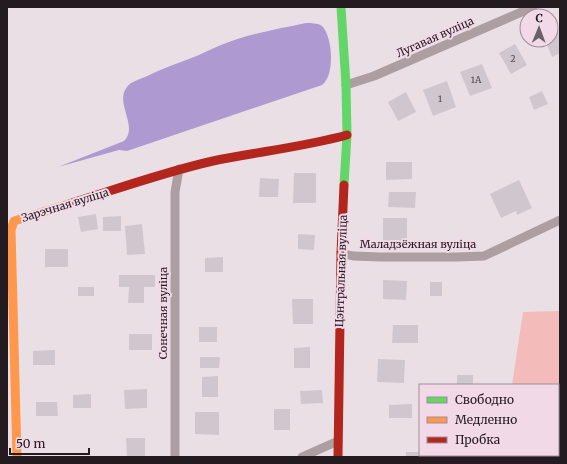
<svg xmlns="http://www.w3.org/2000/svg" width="567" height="464" viewBox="0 0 567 464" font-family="Merriweather,serif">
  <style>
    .green { fill: #f3bbb9 }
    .water { fill: #ae9ad1 }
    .building { fill: #d0c7ce }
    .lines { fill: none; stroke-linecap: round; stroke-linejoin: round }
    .street { stroke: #ac9ea1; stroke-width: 9 }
    .fast { stroke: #63d668; stroke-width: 9 }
    .slow { stroke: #ff974d; stroke-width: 9 }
    .jam { stroke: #b3261e; stroke-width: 9 }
    .labels { text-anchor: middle; stroke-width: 4; stroke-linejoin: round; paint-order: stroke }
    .number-label { font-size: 9px; fill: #50474c }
    .street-label { font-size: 11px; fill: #241b20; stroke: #f1d9e7 }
  </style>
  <rect width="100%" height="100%" fill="#ebdfe6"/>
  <path class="green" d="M560 311V457H500L501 455H558V385H512L523 312Z"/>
  <path class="water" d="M306 23C311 23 318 23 322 26 333 37 335 76 322 85L127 151 119 150 58 167 124 141C139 126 114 103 127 87 130 82 140 79 145 77 163 68 181 62 199 55 206 52 213 48 221 45 248 34 278 29 306 23Z"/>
  <path class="building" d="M559 30 560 53 552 57 545 40H551V34Z
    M515 44 527 65 511 74 499 53Z
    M482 64 492 88 470 96 460 72Z
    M447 81 456 107 433 116 423 90Z
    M542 91 548 104 534 110 529 97Z
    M406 92 416 112 398 121 388 102Z
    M386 162H412V179L386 180Z
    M294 173H316V203H293Z
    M260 178 279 179 278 197H259Z
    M519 180 532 208 517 215 516 211 501 218 490 194Z
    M389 192H416L415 208 388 207Z
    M96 214 98 229 81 232 78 217Z
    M121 216V231H103V217Z
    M383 218H407V242H383Z
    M142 224 145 254 127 255 125 226Z
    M298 234 315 235 314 250 298 249Z
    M45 249H68V267H45Z
    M223 257V272H205V258Z
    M119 275H155V287H144V303H128L129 287H119Z
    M383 280 407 281 406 300 383 299Z
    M430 282H442V296H430Z
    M78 287H94V296H78Z
    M292 299H313V324H293Z
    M393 325H418V343H392Z
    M199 327H217V342H199Z
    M129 334H152V350H129Z
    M310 347V368H294V348Z
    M55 350V365H33V351Z
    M200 357H220L219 368H200Z
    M378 359 405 360 404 383 377 382Z
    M457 375H473V385H457Z
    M218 376V397H202V377Z
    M147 389V408L125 409 124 390Z
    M322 390 323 403 301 404 300 391Z
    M91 394V408H73V395Z
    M36 402H57L58 416H36Z
    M412 404V418H389V405Z
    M274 409H290V430H274Z
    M195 412H219V435L195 434Z
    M126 438H145V457H127Z
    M406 452H420V455H457V457H406Z"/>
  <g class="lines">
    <path class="street" d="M346 85 374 76 533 7
      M341 253 353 256 380 257H457L484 256 560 220
      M175 457V192L179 169
      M302 457 338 441"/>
    <path class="fast" d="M341 7 346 85 347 135 344 185"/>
    <path class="slow" d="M17 457 11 230 14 221 69 204"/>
    <path class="jam" d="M69 204C117 189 164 172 213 161 257 152 303 147 347 135
      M338 457 341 253 344 185"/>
  </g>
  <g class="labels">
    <g class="number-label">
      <text x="513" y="62">2</text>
      <text x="476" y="83">1А</text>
      <text x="440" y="102">1</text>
    </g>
    <g class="street-label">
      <text transform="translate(435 37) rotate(-24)" y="4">Лугавая вуліца</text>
      <text transform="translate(65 205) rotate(-17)" y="4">Зарэчная вуліца</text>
      <text x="418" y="248">Маладзёжная вуліца</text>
      <text transform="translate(341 271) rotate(-88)" y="4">Цэнтральная вуліца</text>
      <text transform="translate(163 313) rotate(-90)" y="4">Сонечная вуліца</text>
    </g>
  </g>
  <rect width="567" height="464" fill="none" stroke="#241b20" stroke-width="16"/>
  <rect x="419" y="384" width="140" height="72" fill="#f1d9e7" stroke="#9f8d97"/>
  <rect x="427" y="397" width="20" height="6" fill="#63d668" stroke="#9f8d97"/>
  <text x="455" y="404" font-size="12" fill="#241b20">Свободно</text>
  <rect x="427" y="417" width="20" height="6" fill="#ff974d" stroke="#9f8d97"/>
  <text x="455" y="424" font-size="12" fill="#241b20">Медленно</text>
  <rect x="427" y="437" width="20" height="6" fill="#b3261e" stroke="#9f8d97"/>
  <text x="455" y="444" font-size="12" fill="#241b20">Пробка</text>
  <g transform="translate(539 28) rotate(1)"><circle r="19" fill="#f1d9e7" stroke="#9f8d97"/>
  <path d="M0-3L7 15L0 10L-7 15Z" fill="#6a6065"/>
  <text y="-6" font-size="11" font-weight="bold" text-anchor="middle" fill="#241b20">С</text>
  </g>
  <path d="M10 448v6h79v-6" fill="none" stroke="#241b20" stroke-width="2"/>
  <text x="16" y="448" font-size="12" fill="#241b20" stroke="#f1d9e7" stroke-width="3" paint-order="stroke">50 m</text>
</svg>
